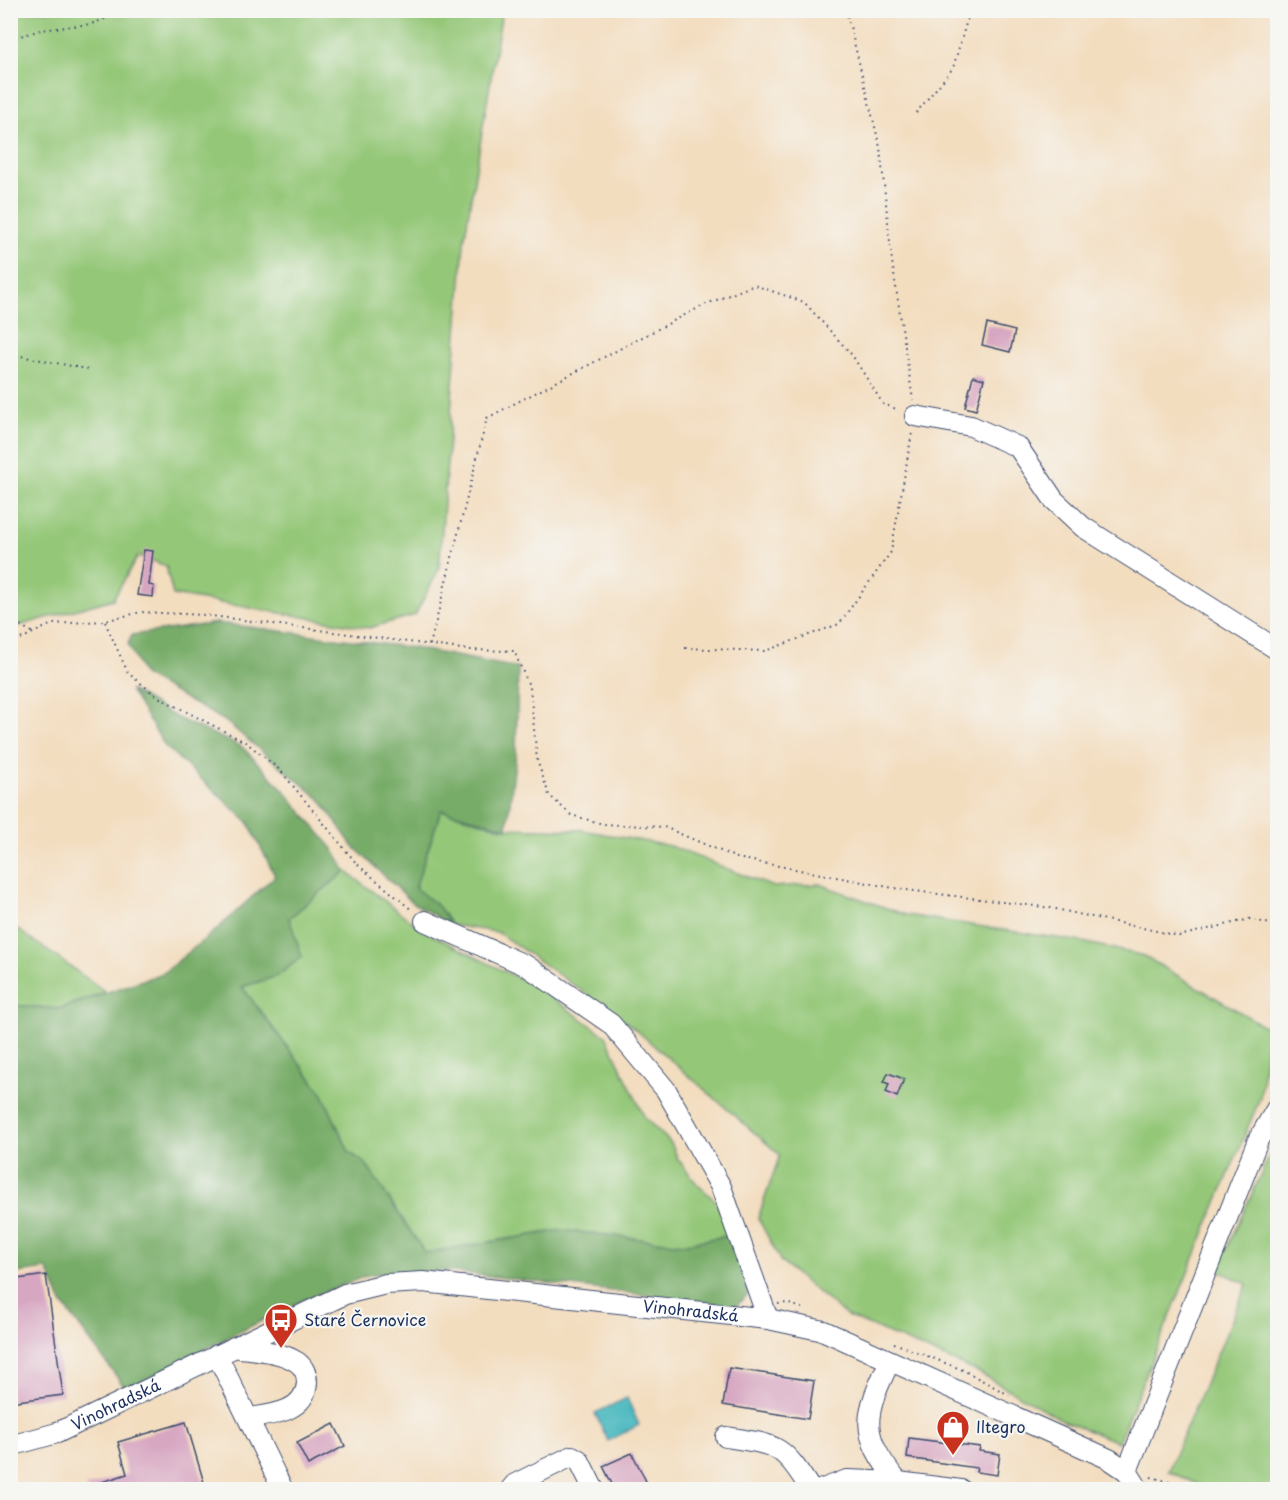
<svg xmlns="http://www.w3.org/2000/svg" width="1288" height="1500" viewBox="0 0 1288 1500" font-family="'Playpen Sans',sans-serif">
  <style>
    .green { fill: #94c778; stroke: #587b6b; stroke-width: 1.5 }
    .forest { fill: #77ac68; stroke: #496e63; stroke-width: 1.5 }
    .water { fill: #48b8be; stroke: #32748e; stroke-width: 1.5 }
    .building { fill: #d7a6c1 }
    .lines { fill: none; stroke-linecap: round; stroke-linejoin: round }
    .minor-casing { stroke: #3b496d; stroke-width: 22 }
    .path { stroke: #3b496d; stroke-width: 2; stroke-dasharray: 1.5 4.5; stroke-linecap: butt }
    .minor { stroke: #fff; stroke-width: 20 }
    .labels { text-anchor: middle; stroke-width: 4.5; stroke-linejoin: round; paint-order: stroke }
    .street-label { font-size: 16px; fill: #1b2f5e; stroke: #f6f6f2 }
    .poi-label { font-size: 16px; fill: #1b2f5e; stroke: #f6f6f2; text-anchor: start }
  </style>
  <rect width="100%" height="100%" fill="#f6f6f2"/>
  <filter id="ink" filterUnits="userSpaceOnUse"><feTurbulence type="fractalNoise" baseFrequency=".0167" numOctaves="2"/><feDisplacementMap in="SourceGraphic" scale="12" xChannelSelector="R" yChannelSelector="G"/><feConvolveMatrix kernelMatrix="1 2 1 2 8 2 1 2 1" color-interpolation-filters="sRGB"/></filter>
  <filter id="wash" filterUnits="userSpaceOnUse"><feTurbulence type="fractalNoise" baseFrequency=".008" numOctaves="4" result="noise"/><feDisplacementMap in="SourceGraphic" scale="24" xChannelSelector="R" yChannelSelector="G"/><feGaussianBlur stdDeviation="1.35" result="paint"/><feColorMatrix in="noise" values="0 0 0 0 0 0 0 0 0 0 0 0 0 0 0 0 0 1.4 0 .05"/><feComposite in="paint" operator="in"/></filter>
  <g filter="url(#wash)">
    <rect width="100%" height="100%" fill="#f3ddbf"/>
    <path class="green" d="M11 11H502L464 242 439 569 415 615 369 628 173 595 166 566 138 556 113 599 11 628Z
      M441 810 501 828 582 830 670 846 773 887 819 884 906 915 1083 942 1144 956 1269 1029 1260 1098 1118 1442 1066 1422 976 1371 847 1316 781 1262 758 1218 780 1155 628 1023 497 932 451 925 415 888Z
      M346 871 424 931 538 988 606 1036 645 1118 671 1143 678 1159 697 1184 718 1203 732 1235 682 1244 562 1230 425 1253 365 1163 349 1152 322 1093 242 987 277 976 289 918Z
      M10 924 106 992 59 1009 11 1005Z
      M1277 1139V1489H1208L1168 1471 1247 1284 1217 1270Z"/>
    <path class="forest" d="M217 623 414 648 518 668 516 753 507 828 441 810 415 888 439 907 451 925 413 903 352 845 320 799 225 721 143 675 128 644 132 635Z
      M130 690 177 718 242 747 282 788 333 849 346 871 289 918 302 957 277 976 242 987 322 1093 349 1152 365 1163 425 1253 562 1230 682 1244 732 1235 750 1292 736 1306 447 1271 371 1274 299 1302 126 1389 62 1303 47 1269 11 1274V1005L59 1009 163 973 216 930 275 876 248 822 165 746Z"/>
    <path class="water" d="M627 1398 639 1425 608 1441 595 1413Z"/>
    <g id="blocks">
      <path class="building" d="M987 324 1015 331 1010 352 982 345Z
        M973 376 984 379 976 410 965 407Z
        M144 550 153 551 149 585 154 586 153 597 137 595Z
        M888 1073 904 1079 897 1097 886 1092 889 1084 884 1082Z
        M46 1275 63 1395 10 1402V1280Z
        M729 1368 814 1381 808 1419 723 1405Z
        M186 1422 205 1486 192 1490H87L86 1487 127 1474 118 1442Z
        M334 1424 345 1446 308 1465 297 1443Z
        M909 1438 980 1447 979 1451 1000 1454 997 1475 976 1472 977 1468 907 1458Z
        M632 1453 644 1477 650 1490H615L603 1466Z"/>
    </g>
  </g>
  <g filter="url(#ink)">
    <use href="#blocks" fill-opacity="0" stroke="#3b496d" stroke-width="1.5"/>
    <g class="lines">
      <defs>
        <g id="minor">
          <path d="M915 416 971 426 1018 447 1054 500 1083 527 1278 650"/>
          <path d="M425 921 527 966 611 1024 666 1090 721 1187 768 1319"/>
          <path d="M234 1347C254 1350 280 1351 297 1362 304 1367 307 1375 307 1382 306 1412 271 1415 249 1418"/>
          <path d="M217 1355 283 1490"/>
          <path d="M726 1437C778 1445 782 1444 811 1490"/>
          <path id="s1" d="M10 1446 57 1433 345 1294 386 1284 423 1282 768 1319 824 1331 1109 1459 1127 1471 1139 1490"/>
          <path d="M1127 1471 1258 1140 1278 1106"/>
          <path d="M898 1482 961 1490"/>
          <path d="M510 1490 515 1484 572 1456 579 1460 594 1490"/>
          <path d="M820 1490 847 1480 898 1482C858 1433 864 1415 890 1361"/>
        </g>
      </defs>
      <use href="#minor" class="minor-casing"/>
      <path class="path" d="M846 10 880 147 892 261 913 400
        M10 39 41 30 91 24 129 10
        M916 113 953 68 970 10
        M10 354 92 370
        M10 619 33 633
        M105 622 128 673 158 697 247 743 280 770 357 864 413 911
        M10 644 52 624 104 621 141 612 205 615 469 650 514 651 530 688 537 760 549 795 571 815 603 824 664 827 737 858 899 889 1051 908 1179 936 1250 919 1278 926
        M430 645 487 418 704 305 754 285 804 302 852 355 883 404 899 410
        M685 648 765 651 839 624 891 552 912 433
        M778 1304 787 1303 802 1308
        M894 1343 963 1370 1009 1395
        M1151 1477 1201 1490"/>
      <use href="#minor" class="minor"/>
    </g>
  </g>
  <defs>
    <symbol id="bus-pin" viewBox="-11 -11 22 30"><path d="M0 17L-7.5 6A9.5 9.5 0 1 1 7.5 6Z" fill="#c8321e" stroke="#f6f6f2"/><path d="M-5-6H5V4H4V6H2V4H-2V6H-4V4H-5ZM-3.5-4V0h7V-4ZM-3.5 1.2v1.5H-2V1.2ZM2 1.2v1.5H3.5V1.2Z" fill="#fff"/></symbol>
    <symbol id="shop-pin" viewBox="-11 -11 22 30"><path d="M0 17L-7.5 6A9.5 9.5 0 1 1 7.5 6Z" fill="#c8321e" stroke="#f6f6f2"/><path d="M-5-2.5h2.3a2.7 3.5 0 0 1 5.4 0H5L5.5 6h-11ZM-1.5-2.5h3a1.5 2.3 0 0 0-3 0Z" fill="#fff"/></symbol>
  </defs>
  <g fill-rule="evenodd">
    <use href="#bus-pin" x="262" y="1301" width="38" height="52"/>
    <use href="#shop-pin" x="934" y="1408" width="38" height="52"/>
  </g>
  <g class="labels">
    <g class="street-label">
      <text dy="6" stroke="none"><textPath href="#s1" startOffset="717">Vinohradská</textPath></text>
      <text dy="6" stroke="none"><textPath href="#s1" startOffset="114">Vinohradská</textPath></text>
    </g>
    <g class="poi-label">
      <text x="304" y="1326">Staré Černovice</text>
      <text x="976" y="1433">Iltegro</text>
    </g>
  </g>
  <rect width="1288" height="1500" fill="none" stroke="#f6f6f2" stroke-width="36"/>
</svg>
